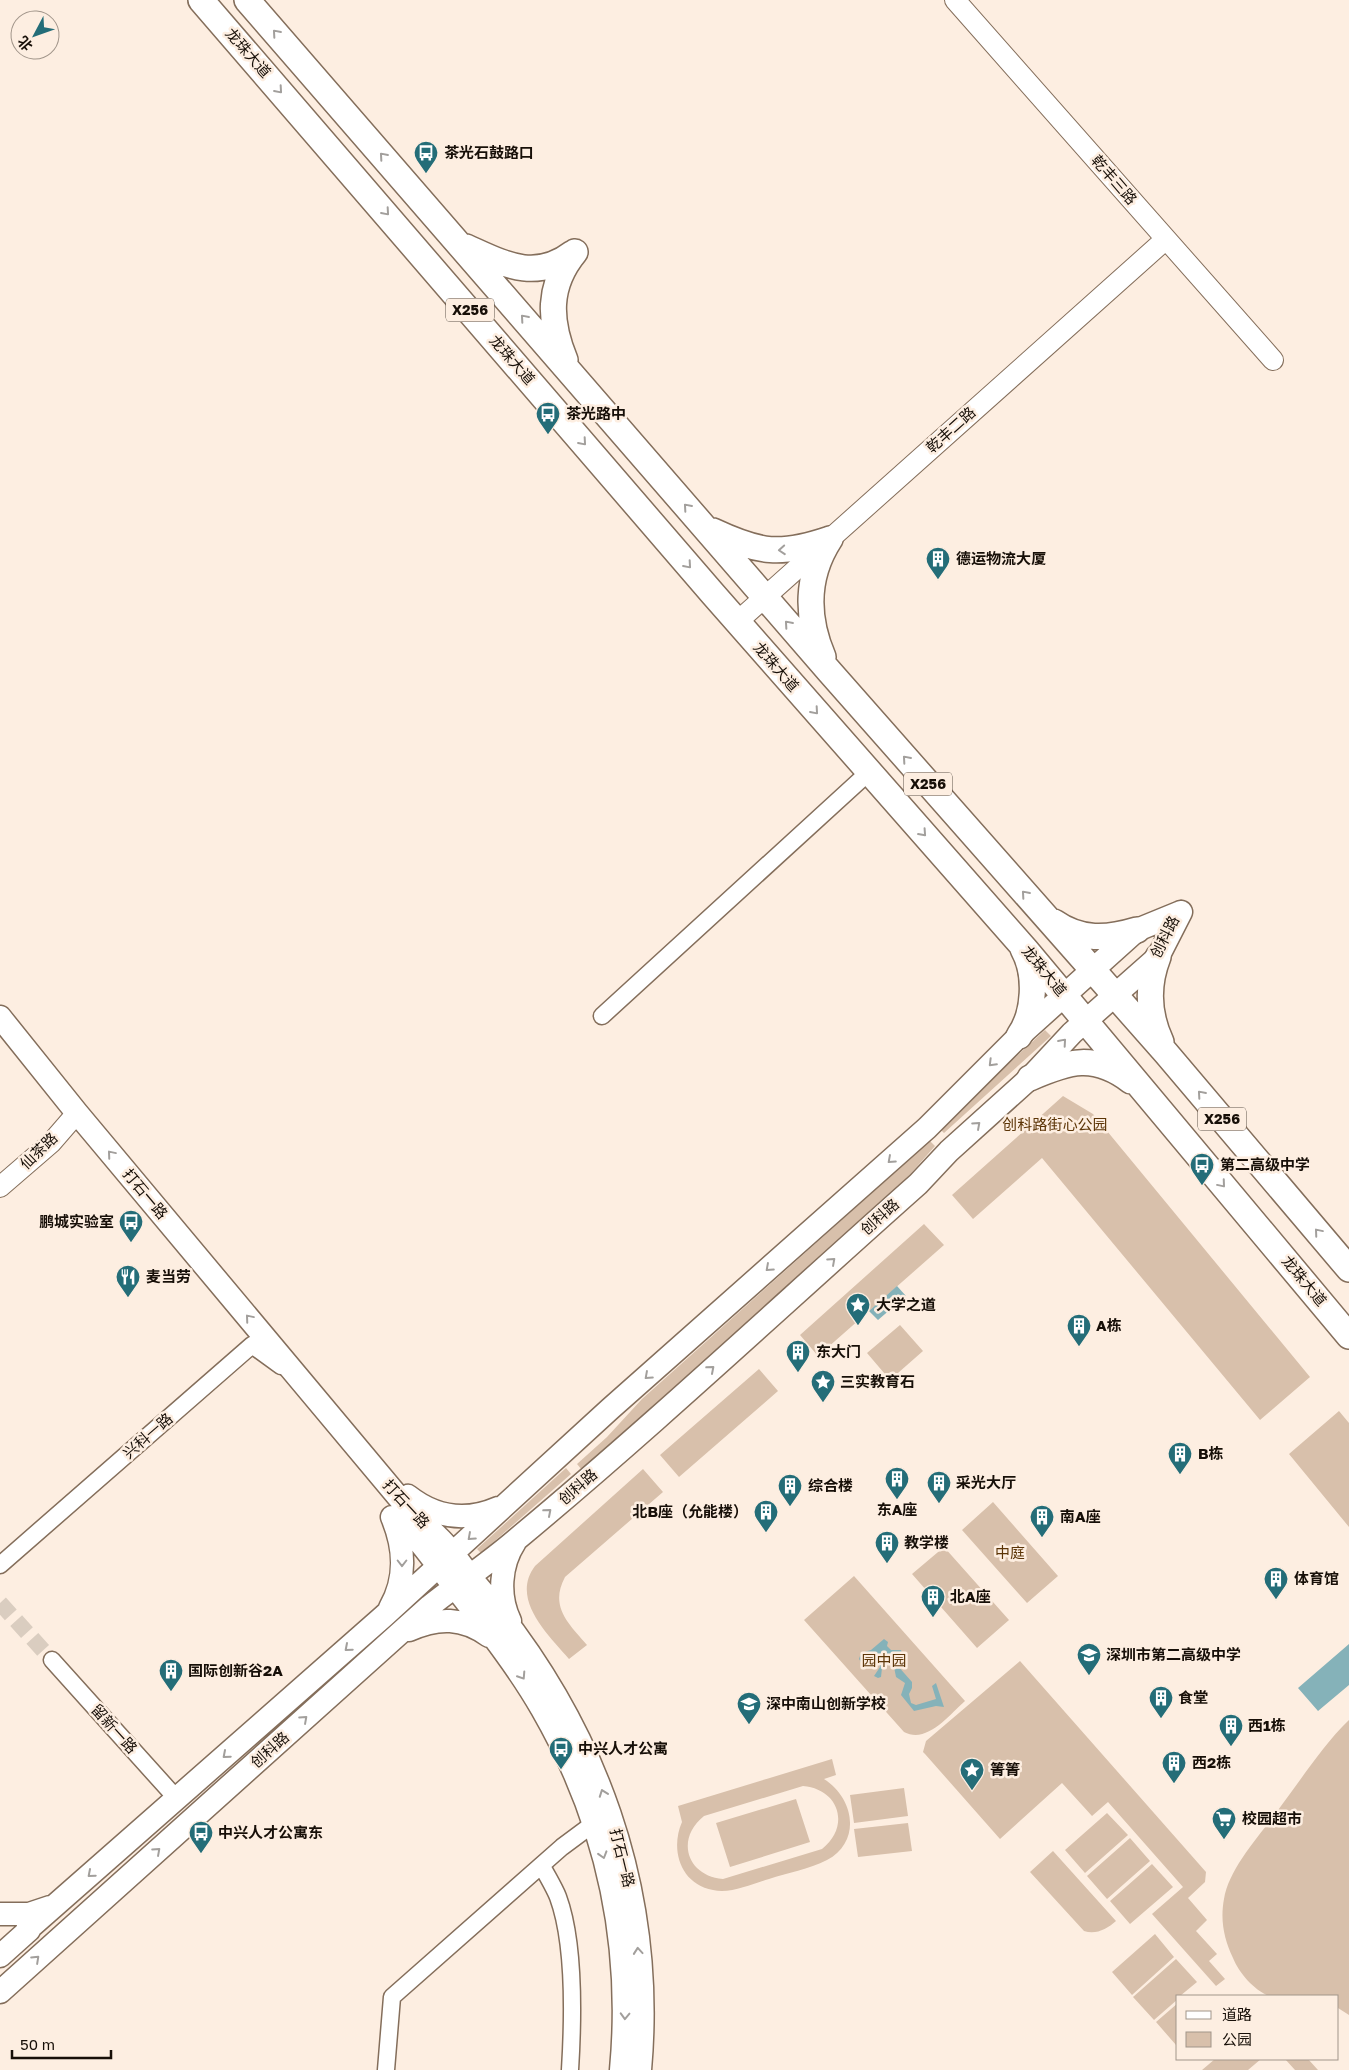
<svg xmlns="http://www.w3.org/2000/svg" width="1349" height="2070" viewBox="0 0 1349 2070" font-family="'Golos Text','Noto Sans SC',sans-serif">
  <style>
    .green { fill: #d8c0ab; fill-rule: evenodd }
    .water { fill: #85b2b9 }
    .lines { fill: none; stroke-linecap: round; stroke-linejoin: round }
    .minor-tunnel { stroke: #dacdc0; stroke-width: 16; stroke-dasharray: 16 8; stroke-linecap: butt }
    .minor-casing { stroke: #846e5b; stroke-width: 19 }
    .tertiary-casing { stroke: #846e5b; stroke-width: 22 }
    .secondary-casing { stroke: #846e5b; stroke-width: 25 }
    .primary-casing { stroke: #846e5b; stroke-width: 28 }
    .minor { stroke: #fff; stroke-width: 16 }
    .tertiary { stroke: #fff; stroke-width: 20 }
    .secondary { stroke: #fff; stroke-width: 22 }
    .primary { stroke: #fff; stroke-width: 25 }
    .oneway { stroke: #a29f9c }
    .labels { text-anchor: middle; stroke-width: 5; stroke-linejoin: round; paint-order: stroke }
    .shield { fill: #fdeee1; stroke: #5c5249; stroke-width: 1 }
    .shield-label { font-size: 14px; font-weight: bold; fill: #170f08 }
    .street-label { font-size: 15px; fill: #170f08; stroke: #fdeee1 }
    .poi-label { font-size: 15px; font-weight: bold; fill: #170f08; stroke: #fdeee1; text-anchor: start }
    .park-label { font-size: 15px; fill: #5c3507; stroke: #fdeee1 }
  </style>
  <rect width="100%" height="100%" fill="#fdeee1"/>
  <path class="green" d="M1045 1030 1051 1036 944 1133 939 1128Z
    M1063 1096 1093 1114 1310 1377 1260 1420 1042 1158 973 1219 952 1195Z
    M930 1141 935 1146 898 1188 582 1470 577 1464 607 1437 642 1399Z
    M924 1224 944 1245 818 1356 800 1335Z
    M900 1325 923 1351 890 1380 867 1353Z
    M759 1369 778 1391 679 1477 660 1455Z
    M1339 1411 1349 1423V1527L1289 1454Z
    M566 1468 571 1474 481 1553 477 1549Z
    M643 1469 663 1492 565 1577C549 1607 569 1624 587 1645L569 1659C548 1635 510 1599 535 1566Z
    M993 1502 1058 1576 1027 1603 962 1530Z
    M944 1547 1009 1620 977 1648 912 1574Z
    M854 1576 965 1701C948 1716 927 1744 904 1732L804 1620Z
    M1020 1661 1206 1872 1205 1882 1188 1898 1207 1920 1196 1931 1217 1954 1209 1961 1225 1979 1216 1986 1152 1914 1183 1887 1108 1802 1092 1816 1062 1783 1000 1839 925 1754 923 1752 926 1741Z
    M1349 1720V2015L1338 2008V1996C1324 1996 1280 1999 1269 1996 1254 1990 1239 1973 1233 1958 1224 1939 1220 1920 1224 1899 1229 1867 1262 1833 1281 1806 1303 1777 1323 1745 1349 1720Z
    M832 1759 836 1775 824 1779C854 1798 862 1841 827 1860 809 1869 787 1873 769 1879 751 1884 731 1894 713 1890 680 1884 670 1849 682 1822L678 1806ZM803 1786C839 1789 851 1826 822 1849L723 1879C687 1876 675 1839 704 1816Z
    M904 1788 908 1816 854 1823 850 1795Z
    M796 1799 810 1842 730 1867 716 1823Z
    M1107 1813 1128 1835 1085 1873 1065 1850Z
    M908 1823 912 1851 858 1857 854 1829Z
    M1130 1838 1150 1861 1107 1899 1087 1876Z
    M1053 1851 1116 1921C1107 1929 1096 1935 1084 1931L1030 1872Z
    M1152 1864 1173 1887 1130 1924 1110 1901Z
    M1155 1934 1174 1957 1132 1995 1112 1972Z
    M1176 1959 1197 1982 1180 1996H1178V1999L1154 2020 1133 1997Z
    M1178 2003V2043L1176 2045 1156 2022Z
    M1215 2059H1261L1248 2070H1202Z
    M1285 2059H1308L1318 2070H1295Z"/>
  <path class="water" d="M897 1286 906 1296 878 1320 869 1311Z
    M884 1639 888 1642 887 1646 891 1650H901L902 1653 897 1665 912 1682V1688L909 1694 911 1703 916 1705 936 1699 932 1686 936 1683 944 1707 936 1706 914 1711 901 1695 905 1683 896 1677 893 1662 890 1661 882 1668 881 1677 878 1678 874 1676 880 1667 878 1659 861 1662 859 1659 861 1653 871 1650Z
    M1349 1644V1685L1318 1711 1298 1688Z"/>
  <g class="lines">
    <path class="minor-tunnel" d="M0 1603 52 1660"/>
    <defs>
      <path id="minor" d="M602 1016 869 772
        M0 1565 252 1345 281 1366
        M52 1660 177 1799
        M542 1866C547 1876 554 1887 558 1897 575 1943 573 2021 570 2070
        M386 2070 392 1997 562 1847 593 1824"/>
      <path id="tertiary" d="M955 0 1273 360
        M737 622 1166 239
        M0 1187 51 1143 77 1113"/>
      <path id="secondary" d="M0 1017 77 1113 415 1517C423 1523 431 1530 438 1537 454 1552 466 1573 481 1590 596 1726 656 1891 640 2070
        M409 1498 408 1496C436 1518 466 1522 498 1508
        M400 1518C421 1543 441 1570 461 1595 490 1632 519 1669 542 1709 607 1822 633 1942 621 2070
        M390 1608C407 1578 405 1548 392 1517
        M510 1621C498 1596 500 1565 515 1542
        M409 1630C438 1617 463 1617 489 1636
        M0 1914H29L50 1907
        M0 1956 29 1930H27L384 1616 610 1409 927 1128 1019 1036 1137 930 1181 912
        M0 1992 430 1606C459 1583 489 1563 517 1539 654 1425 784 1303 918 1184L949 1151 1030 1078 1072 1033 1158 957 1181 912"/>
      <path id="primary" d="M201 0 713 594 1026 950 1349 1336
        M247 0 829 671 1166 1053 1349 1269
        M466 247C504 264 535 282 573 253
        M565 360C549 321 547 286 575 252
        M713 531C760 553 780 556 830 539
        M823 657C806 617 806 576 830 539
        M1054 922C1081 941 1107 939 1137 930
        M1158 957C1147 985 1148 1014 1161 1042
        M1019 1036C1035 1013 1037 974 1023 949
        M1030 1078C1069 1061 1094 1053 1131 1081"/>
    </defs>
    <use href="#minor" class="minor-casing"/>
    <use href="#tertiary" class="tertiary-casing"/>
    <use href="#secondary" class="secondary-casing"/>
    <use href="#primary" class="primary-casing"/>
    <use href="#minor" class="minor"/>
    <use href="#tertiary" class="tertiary"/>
    <use href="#secondary" class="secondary"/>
    <use href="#primary" class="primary"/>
  </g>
  <defs><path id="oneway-chevron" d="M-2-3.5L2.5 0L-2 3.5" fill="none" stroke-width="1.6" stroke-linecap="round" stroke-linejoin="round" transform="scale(1.25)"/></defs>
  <g class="oneway">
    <use href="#oneway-chevron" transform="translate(276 33) rotate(-131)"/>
    <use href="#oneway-chevron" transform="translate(279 90) rotate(49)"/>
    <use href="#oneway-chevron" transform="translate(383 156) rotate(-131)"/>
    <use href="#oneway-chevron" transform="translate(386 212) rotate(49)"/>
    <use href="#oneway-chevron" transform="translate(524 318) rotate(-131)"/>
    <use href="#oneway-chevron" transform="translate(583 442) rotate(49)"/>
    <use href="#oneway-chevron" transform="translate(687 507) rotate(-131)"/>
    <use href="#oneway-chevron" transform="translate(782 550) rotate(176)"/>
    <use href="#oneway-chevron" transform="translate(688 565) rotate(49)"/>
    <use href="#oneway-chevron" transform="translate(788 624) rotate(-131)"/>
    <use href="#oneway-chevron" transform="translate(815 711) rotate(49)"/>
    <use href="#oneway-chevron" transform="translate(906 759) rotate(-131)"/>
    <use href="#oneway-chevron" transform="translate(923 833) rotate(48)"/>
    <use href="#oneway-chevron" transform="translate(1025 894) rotate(-131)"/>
    <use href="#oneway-chevron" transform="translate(1063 1042) rotate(-49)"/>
    <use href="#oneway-chevron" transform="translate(992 1063) rotate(135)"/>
    <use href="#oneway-chevron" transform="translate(1201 1094) rotate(-131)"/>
    <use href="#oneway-chevron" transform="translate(977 1125) rotate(-42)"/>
    <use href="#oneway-chevron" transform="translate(111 1154) rotate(-130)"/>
    <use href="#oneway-chevron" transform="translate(891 1160) rotate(138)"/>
    <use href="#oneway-chevron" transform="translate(1222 1184) rotate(50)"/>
    <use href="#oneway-chevron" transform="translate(1318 1232) rotate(-130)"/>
    <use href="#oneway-chevron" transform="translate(832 1261) rotate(-42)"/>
    <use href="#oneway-chevron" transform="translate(769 1268) rotate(138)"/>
    <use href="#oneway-chevron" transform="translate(249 1318) rotate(-130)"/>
    <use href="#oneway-chevron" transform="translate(711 1369) rotate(-41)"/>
    <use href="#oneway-chevron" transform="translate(648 1376) rotate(138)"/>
    <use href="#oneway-chevron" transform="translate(548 1512) rotate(-41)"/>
    <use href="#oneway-chevron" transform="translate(471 1537) rotate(138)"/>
    <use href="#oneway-chevron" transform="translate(402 1563) rotate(90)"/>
    <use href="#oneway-chevron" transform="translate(348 1648) rotate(139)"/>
    <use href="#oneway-chevron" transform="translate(522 1676) rotate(57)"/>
    <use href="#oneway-chevron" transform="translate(304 1719) rotate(-42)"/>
    <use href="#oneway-chevron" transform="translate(226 1755) rotate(139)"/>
    <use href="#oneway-chevron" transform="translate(603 1793) rotate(-110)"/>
    <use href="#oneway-chevron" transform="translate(157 1851) rotate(-42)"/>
    <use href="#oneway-chevron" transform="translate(603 1855) rotate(73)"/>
    <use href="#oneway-chevron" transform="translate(91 1874) rotate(139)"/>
    <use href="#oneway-chevron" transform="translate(638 1951) rotate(-95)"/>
    <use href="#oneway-chevron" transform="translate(36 1959) rotate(-43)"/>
    <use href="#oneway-chevron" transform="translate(625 2016) rotate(92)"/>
  </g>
  <defs>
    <symbol id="bus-pin" viewBox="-11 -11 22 30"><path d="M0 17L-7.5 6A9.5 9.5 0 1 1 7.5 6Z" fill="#246d78" stroke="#fdeee1"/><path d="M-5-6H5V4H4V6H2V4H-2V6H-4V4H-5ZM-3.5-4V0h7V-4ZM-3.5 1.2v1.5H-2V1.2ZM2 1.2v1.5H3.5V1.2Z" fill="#fff"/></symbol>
    <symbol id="building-pin" viewBox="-11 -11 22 30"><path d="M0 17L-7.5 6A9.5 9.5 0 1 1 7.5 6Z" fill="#246d78" stroke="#fdeee1"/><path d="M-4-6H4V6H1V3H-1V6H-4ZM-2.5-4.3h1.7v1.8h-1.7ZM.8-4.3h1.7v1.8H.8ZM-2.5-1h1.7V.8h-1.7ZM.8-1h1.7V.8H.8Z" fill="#fff"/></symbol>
    <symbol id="restaurant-pin" viewBox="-11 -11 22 30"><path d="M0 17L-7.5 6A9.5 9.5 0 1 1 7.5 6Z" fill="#246d78" stroke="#fdeee1"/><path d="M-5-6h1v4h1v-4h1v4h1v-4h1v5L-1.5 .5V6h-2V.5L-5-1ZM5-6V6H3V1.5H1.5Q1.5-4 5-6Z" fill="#fff"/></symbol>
    <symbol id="sight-pin" viewBox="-11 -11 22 30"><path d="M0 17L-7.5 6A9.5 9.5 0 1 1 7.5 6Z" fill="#246d78" stroke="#fdeee1"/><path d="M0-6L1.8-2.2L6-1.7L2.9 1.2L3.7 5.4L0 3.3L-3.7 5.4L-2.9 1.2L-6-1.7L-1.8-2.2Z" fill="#fff"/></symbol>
    <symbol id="school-pin" viewBox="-11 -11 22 30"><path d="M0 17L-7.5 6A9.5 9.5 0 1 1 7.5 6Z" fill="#246d78" stroke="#fdeee1"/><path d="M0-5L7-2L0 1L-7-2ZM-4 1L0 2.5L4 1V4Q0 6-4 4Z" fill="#fff"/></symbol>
    <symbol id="supermarket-pin" viewBox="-11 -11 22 30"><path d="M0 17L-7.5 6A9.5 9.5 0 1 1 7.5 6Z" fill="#246d78" stroke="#fdeee1"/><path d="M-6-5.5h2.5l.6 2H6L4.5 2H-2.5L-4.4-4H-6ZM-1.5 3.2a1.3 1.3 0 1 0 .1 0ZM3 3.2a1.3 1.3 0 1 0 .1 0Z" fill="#fff"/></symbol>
  </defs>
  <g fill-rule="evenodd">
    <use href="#bus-pin" x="412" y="139" width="28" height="38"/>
    <use href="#bus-pin" x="534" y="400" width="28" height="38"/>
    <use href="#building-pin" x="924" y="545" width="28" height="38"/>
    <use href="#bus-pin" x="1188" y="1151" width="28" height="38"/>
    <use href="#bus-pin" x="117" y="1208" width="28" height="38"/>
    <use href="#restaurant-pin" x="114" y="1263" width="28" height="38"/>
    <use href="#sight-pin" x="844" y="1291" width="28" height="38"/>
    <use href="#building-pin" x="1065" y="1312" width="28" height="38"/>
    <use href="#building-pin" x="784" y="1338" width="28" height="38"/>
    <use href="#sight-pin" x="809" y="1368" width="28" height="38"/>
    <use href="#building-pin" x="1166" y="1440" width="28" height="38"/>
    <use href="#building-pin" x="883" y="1465" width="28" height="38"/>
    <use href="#building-pin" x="925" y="1469" width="28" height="38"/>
    <use href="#building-pin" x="776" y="1472" width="28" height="38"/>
    <use href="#building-pin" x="752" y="1498" width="28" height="38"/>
    <use href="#building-pin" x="1028" y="1503" width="28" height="38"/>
    <use href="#building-pin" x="873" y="1529" width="28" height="38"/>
    <use href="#building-pin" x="1262" y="1565" width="28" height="38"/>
    <use href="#building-pin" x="919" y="1583" width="28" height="38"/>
    <use href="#school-pin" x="1075" y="1641" width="28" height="38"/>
    <use href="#building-pin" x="157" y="1657" width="28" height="38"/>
    <use href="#building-pin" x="1147" y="1684" width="28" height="38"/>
    <use href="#school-pin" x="735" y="1690" width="28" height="38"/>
    <use href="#building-pin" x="1217" y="1712" width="28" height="38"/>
    <use href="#bus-pin" x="547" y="1735" width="28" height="38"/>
    <use href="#building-pin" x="1160" y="1749" width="28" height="38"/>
    <use href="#sight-pin" x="958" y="1756" width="28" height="38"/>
    <use href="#supermarket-pin" x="1210" y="1805" width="28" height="38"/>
    <use href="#bus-pin" x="187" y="1819" width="28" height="38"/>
  </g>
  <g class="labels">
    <g class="shield">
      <rect x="446" y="298.5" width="48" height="23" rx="4"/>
      <rect x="904" y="772.5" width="48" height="23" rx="4"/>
      <rect x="1198" y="1107.5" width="48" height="23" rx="4"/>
    </g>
    <g class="shield-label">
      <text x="470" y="315">X256</text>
      <text x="928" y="789">X256</text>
      <text x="1222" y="1124">X256</text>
    </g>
    <g class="street-label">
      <text transform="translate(248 53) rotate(49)" y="5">龙珠大道</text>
      <text transform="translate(1114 180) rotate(49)" y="5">乾丰三路</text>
      <text transform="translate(512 360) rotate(49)" y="5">龙珠大道</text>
      <text transform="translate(951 430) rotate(-42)" y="5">乾丰二路</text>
      <text transform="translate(776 667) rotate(49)" y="5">龙珠大道</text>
      <text transform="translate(1165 937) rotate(-63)" y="5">创科路</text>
      <text transform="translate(1044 971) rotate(50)" y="5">龙珠大道</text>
      <text transform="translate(39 1151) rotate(-44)" y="5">仙茶路</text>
      <text transform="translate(145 1194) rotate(50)" y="5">打石一路</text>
      <text transform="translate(880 1217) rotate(-42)" y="5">创科路</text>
      <text transform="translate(1304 1281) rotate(50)" y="5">龙珠大道</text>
      <text transform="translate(148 1436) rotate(-41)" y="5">兴科一路</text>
      <text transform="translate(578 1487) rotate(-41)" y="5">创科路</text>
      <text transform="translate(406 1504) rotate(47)" y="5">打石一路</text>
      <text transform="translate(114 1729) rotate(48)" y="5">留新一路</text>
      <text transform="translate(270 1750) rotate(-42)" y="5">创科路</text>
      <text transform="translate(622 1858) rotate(76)" y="5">打石一路</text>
    </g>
    <g class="poi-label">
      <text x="444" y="158">茶光石鼓路口</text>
      <text x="566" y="419">茶光路中</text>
      <text x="956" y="564">德运物流大厦</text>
      <text x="1220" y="1170">第二高级中学</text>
      <text x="114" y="1227" text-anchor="end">鹏城实验室</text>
      <text x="146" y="1282">麦当劳</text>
      <text x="876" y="1310">大学之道</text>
      <text x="1096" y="1331">A栋</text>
      <text x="816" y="1357">东大门</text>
      <text x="840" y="1387">三实教育石</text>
      <text x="1198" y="1459">B栋</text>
      <text x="956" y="1488">采光大厅</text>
      <text x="808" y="1491">综合楼</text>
      <text x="897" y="1515" text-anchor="middle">东A座</text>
      <text x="748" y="1517" text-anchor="end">北B座（允能楼）</text>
      <text x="1060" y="1522">南A座</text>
      <text x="904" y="1548">教学楼</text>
      <text x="1294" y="1584">体育馆</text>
      <text x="950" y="1602">北A座</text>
      <text x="1106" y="1660">深圳市第二高级中学</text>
      <text x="188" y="1676">国际创新谷2A</text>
      <text x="1178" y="1703">食堂</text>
      <text x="766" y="1709">深中南山创新学校</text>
      <text x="1248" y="1731">西1栋</text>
      <text x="578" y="1754">中兴人才公寓</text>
      <text x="1192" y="1768">西2栋</text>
      <text x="990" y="1775">箐箐</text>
      <text x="1242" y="1824">校园超市</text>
      <text x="218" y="1838">中兴人才公寓东</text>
    </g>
    <g class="park-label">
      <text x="1055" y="1130">创科路街心公园</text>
      <text x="1010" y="1558">中庭</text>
      <text x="884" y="1666">园中园</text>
    </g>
  </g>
  <rect x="1176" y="1995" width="162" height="65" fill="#fdeee1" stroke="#a1958a"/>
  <rect x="1186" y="2011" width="25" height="8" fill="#ffffff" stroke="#a1958a"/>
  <text x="1222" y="2020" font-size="15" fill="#170f08">道路</text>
  <rect x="1186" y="2032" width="25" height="15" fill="#d8c0ab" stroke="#a1958a"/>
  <text x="1222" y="2045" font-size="15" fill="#170f08">公园</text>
  <g transform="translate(35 35) rotate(229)"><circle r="24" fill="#fdeee1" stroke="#a1958a"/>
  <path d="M0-4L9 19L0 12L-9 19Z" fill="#246d78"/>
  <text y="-8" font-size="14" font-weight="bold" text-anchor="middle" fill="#170f08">北</text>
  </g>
  <path d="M12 2050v8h99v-8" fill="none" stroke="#170f08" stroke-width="2.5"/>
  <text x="20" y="2050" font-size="15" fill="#170f08" stroke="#fdeee1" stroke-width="4" paint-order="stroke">50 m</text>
</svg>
